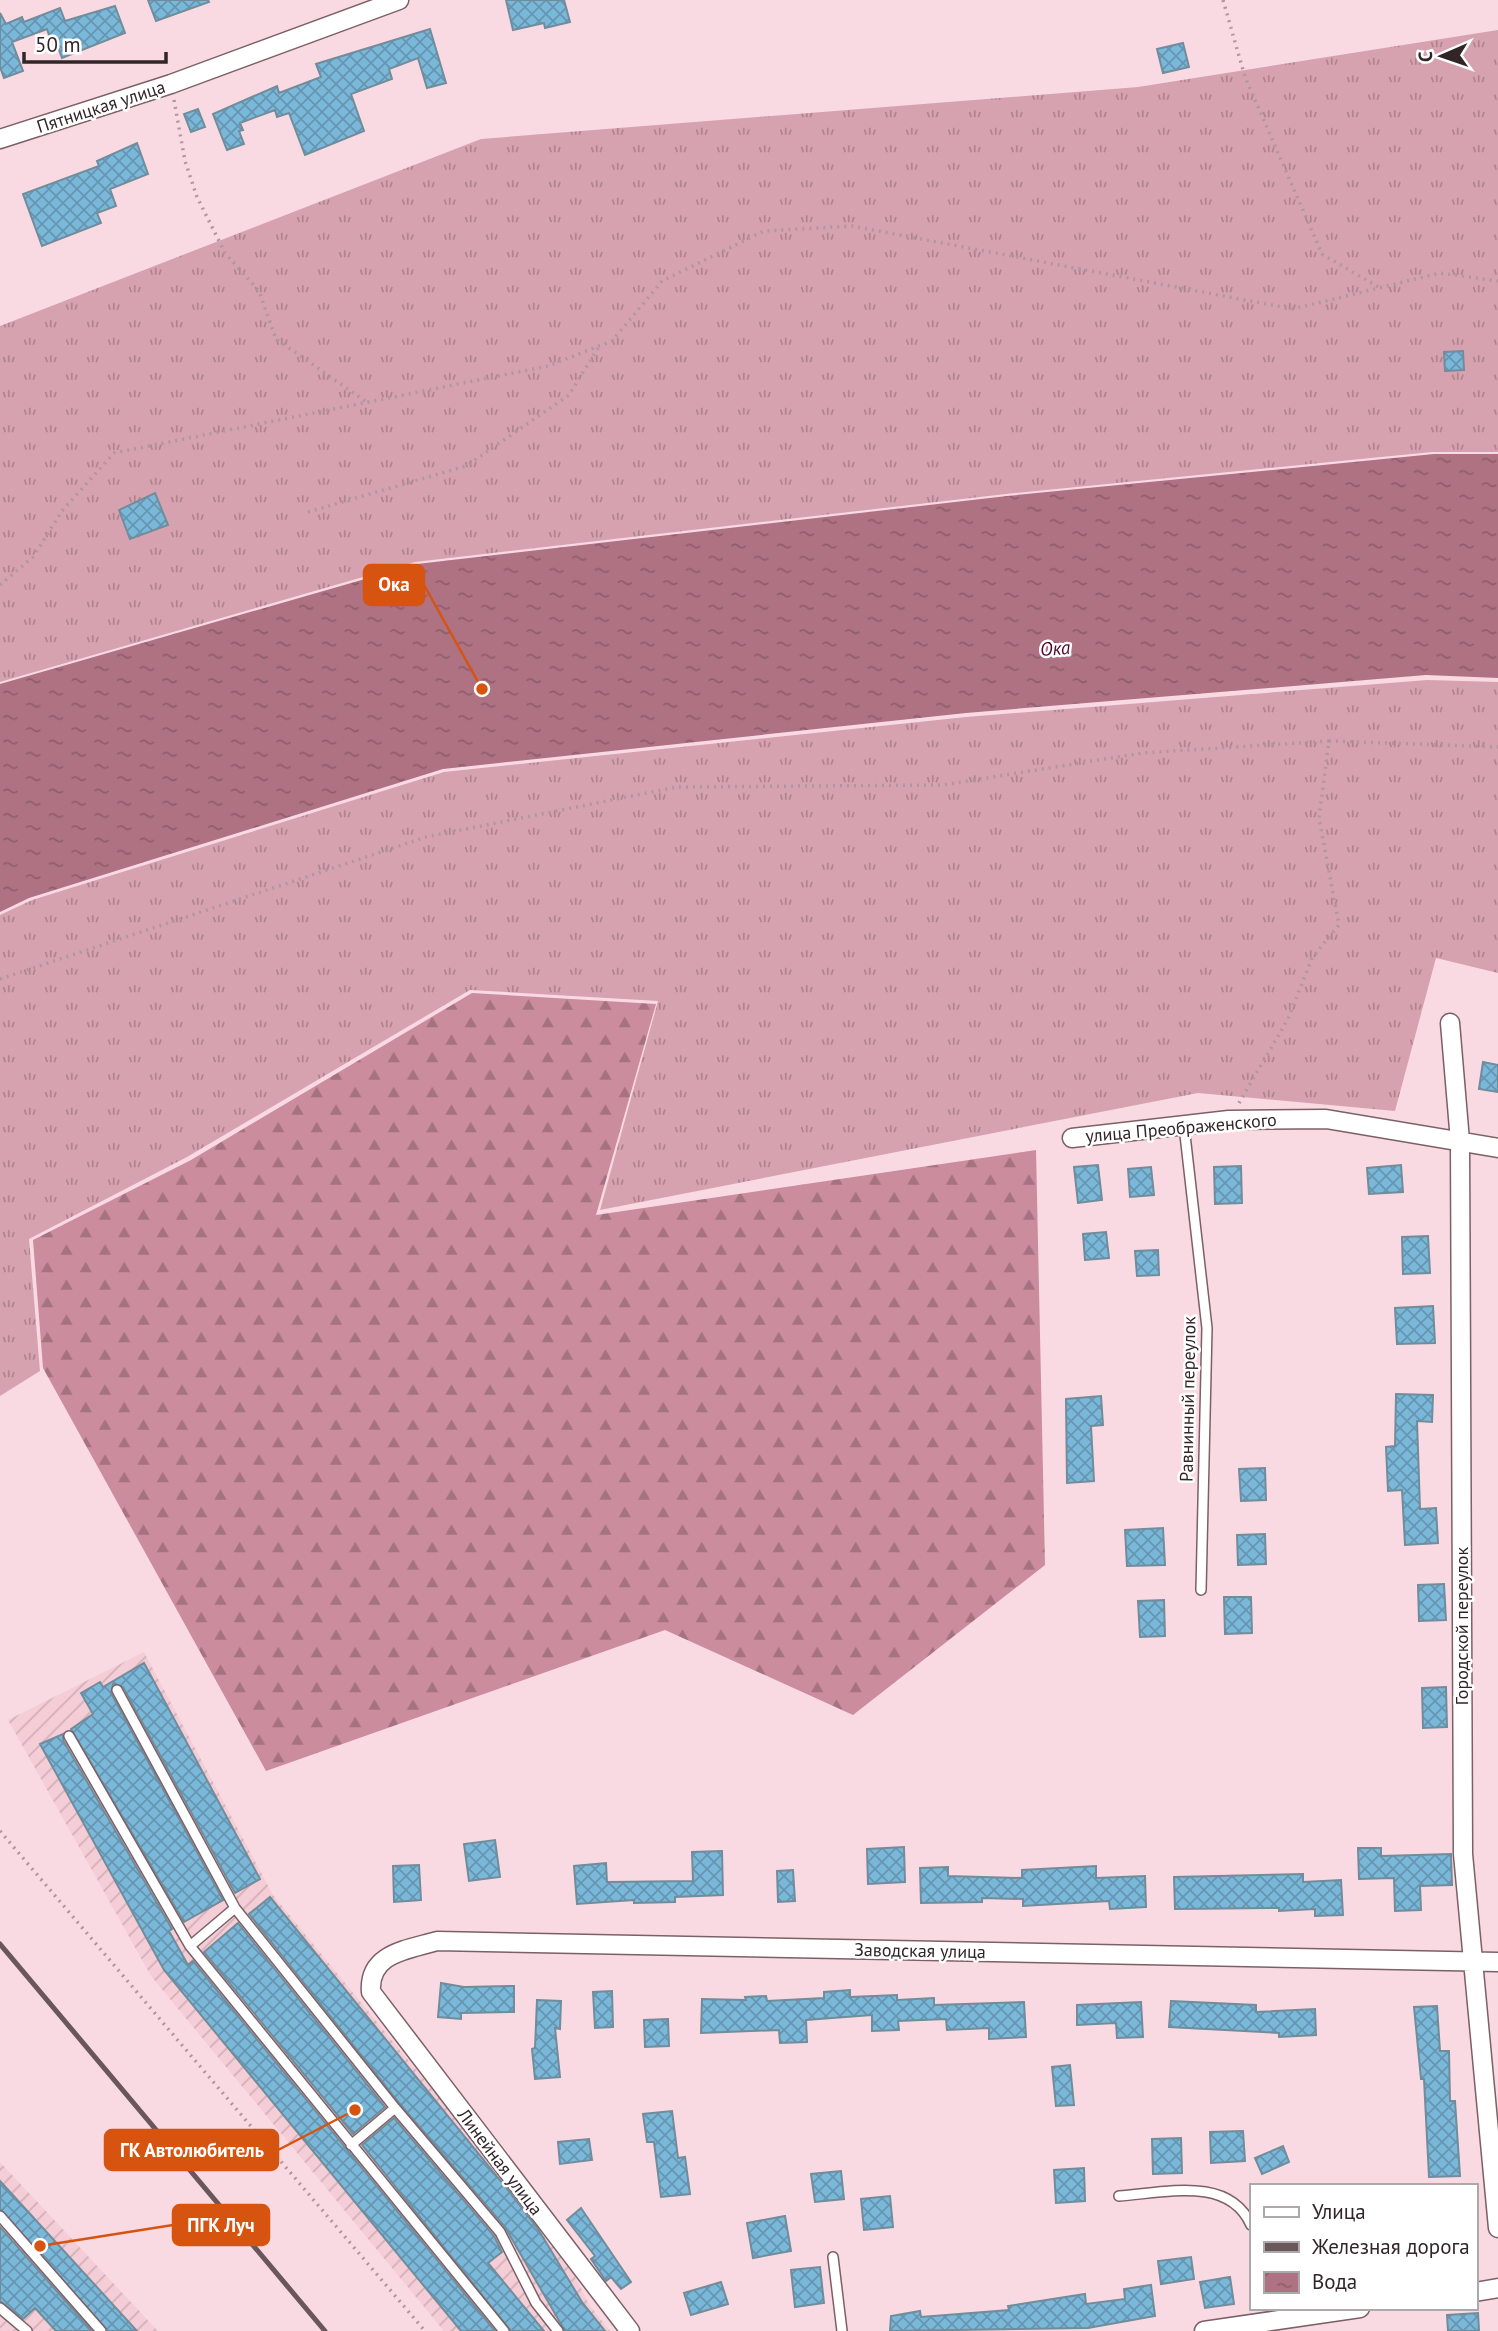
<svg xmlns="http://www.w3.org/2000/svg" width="1498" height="2331" viewBox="0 0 1498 2331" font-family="'PT Sans',sans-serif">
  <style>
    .industrial { fill: url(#industrial-furrows) }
    .grass { fill: url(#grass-tufts) }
    .forest { fill: url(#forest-firs) }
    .water { fill: url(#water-ripples) }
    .building { fill: url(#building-cross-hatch); stroke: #718c9a; stroke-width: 2 }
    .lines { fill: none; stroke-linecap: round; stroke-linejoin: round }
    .service-casing { stroke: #7c6067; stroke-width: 12 }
    .minor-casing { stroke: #7c6067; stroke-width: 21 }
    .path { stroke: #b0979d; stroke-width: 3.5; stroke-dasharray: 2 5; stroke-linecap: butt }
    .service { stroke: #fff; stroke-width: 9 }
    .minor { stroke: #fff; stroke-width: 18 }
    .rail { stroke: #69575b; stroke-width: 5 }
    .labels { text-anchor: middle; stroke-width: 5; stroke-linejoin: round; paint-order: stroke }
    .street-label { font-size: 18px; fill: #312528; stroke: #fff }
    .water-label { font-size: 19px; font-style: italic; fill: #530628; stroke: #fff }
    .leader { fill: none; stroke: #d6540f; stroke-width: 2.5 }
    .callout-dot { fill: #d6540f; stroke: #fff; stroke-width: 2.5 }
    .callout { fill: #d6540f; stroke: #d6540f; stroke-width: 2.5 }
    .callout-label { font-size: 19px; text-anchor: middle; font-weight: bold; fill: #fff }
  </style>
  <defs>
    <pattern id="industrial-furrows" width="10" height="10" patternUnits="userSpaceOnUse" patternTransform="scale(1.75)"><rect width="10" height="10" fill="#f5cdd6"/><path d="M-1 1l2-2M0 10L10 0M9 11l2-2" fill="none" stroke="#d2b0b8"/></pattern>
    <pattern id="grass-tufts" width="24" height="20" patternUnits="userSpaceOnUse" patternTransform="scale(1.75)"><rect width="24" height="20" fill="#d7a2b0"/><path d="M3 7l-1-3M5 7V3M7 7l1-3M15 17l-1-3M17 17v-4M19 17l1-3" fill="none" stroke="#af848f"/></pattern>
    <pattern id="forest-firs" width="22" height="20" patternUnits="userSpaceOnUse" patternTransform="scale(1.75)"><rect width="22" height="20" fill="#cb8c9d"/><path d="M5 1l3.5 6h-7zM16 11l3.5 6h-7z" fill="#a57280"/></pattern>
    <pattern id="water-ripples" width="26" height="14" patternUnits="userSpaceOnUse" patternTransform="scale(1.75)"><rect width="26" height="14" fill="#af7283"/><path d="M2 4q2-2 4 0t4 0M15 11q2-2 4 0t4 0" fill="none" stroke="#8f5d6b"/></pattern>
    <pattern id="building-cross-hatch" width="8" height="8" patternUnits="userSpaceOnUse" patternTransform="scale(1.75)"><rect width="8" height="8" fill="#7ab8d9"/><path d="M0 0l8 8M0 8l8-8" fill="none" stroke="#6595b0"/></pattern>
  </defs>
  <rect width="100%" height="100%" fill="#fadae2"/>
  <path class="industrial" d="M144 1652 273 1895 558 2243 590 2306 610 2331H444L151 1976 8 1720Z
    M0 2162 158 2331H0Z"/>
  <path class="grass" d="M1498 30V452H1432L1006 494 415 562 0 682V326L481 139 1138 87Z
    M1427 680 1498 682V973L1436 958 1395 1111 1198 1093 600 1210 658 1001 470 990 187 1157 29 1239 40 1371 0 1396V915L32 900 444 772 966 717Z"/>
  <path class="forest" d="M472 993 656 1004 596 1215 1036 1150 1045 1565 853 1715 665 1630 266 1771 43 1368 33 1240 191 1160Z"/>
  <path class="water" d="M1434 454H1498V678L1426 675 966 713 443 769 29 898 0 912V684L417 564 1007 496Z"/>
  <path class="building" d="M148 0H208L209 2 156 21Z
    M506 0H564L570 22 545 28 544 23 513 30Z
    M115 6 125 33 62 58 55 39 51 41 47 29 12 42 23 71 4 78 0 67V13L6 24 22 17 24 22 60 8 65 21Z
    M430 29 446 83 427 88 418 58 389 69 392 79 351 94 364 131 305 155 289 113 277 117 275 110 240 123 243 130 239 131 244 144 227 150 213 114 277 86 279 93 321 77 316 64Z
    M1183 43 1189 67 1163 73 1157 49Z
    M198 109 205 127 191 132 184 114Z
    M137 143 148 174 110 189 116 206 97 213 101 223 42 246 23 194 99 166 97 161Z
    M1463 351 1464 370 1445 371 1444 352Z
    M155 493 168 525 130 539 119 510Z
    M1483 1062 1498 1065V1092L1479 1089Z
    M1098 1165 1102 1200 1078 1203 1074 1167Z
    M1401 1165 1403 1192 1369 1194 1367 1168Z
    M1241 1166 1242 1203 1215 1204 1214 1167Z
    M1151 1167 1154 1195 1130 1197 1128 1169Z
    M1106 1232 1109 1258 1085 1260 1083 1234Z
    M1428 1236 1430 1273 1403 1274 1402 1237Z
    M1158 1250 1159 1275 1137 1276 1135 1251Z
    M1433 1306 1435 1343 1397 1344 1395 1308Z
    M1396 1394 1433 1395 1432 1422 1417 1421 1420 1509 1436 1508 1438 1543 1405 1545 1402 1490 1388 1491 1386 1447 1395 1446Z
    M1101 1396 1103 1425 1091 1426 1094 1481 1067 1483 1066 1399Z
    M1265 1468 1266 1500 1241 1501 1239 1469Z
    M1163 1528 1165 1565 1127 1566 1125 1530Z
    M1265 1534 1266 1564 1238 1565 1237 1535Z
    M1444 1584 1446 1620 1419 1621 1418 1585Z
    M1224 1597H1251L1252 1633 1225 1634Z
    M1164 1600 1165 1636 1140 1637 1138 1601Z
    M144 1663 260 1879 235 1893 123 1687 113 1684 111 1693 223 1900 184 1922 71 1729 93 1714 81 1693 100 1682 103 1687Z
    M1446 1687 1447 1727 1423 1728 1422 1688Z
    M63 1734V1740L172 1929 169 1931 188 1965 193 1961 495 2331H461L164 1970 40 1744Z
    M495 1840 500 1877 469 1881 464 1844Z
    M904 1847 905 1882 868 1884 867 1849Z
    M1358 1848H1381V1856L1451 1854 1452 1885 1420 1886 1421 1910 1395 1911 1394 1878 1359 1879Z
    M722 1851 723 1895 675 1897V1902L634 1903V1900L577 1904 574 1866 606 1863 607 1882 693 1881 692 1852Z
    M419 1865 421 1900 394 1902 393 1866Z
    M1096 1866V1878L1145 1876 1146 1907 1110 1909 1109 1901 1023 1906V1899L982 1898V1902L921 1903 920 1868 948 1867V1876L1022 1878V1870Z
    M793 1870 795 1901 778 1902 777 1871Z
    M1303 1874V1882L1341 1880 1343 1915 1315 1916V1909L1279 1911V1908L1175 1909 1174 1877Z
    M270 1897 504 2185 538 2229 582 2302 605 2331H565L505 2227 400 2104 249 1914Z
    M238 1923 385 2107 353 2134 204 1952Z
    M441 1983 464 1987 514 1986V2012L461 2013V2019L438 2017Z
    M850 1990V1997L897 1995V2000L934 1998V2005L1024 2002 1026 2037 989 2039V2028L947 2030 946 2019 898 2021 899 2030 872 2031V2015L806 2020 807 2042 780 2043 779 2030 701 2033 702 1999 746 2000 745 1997 766 1996 767 2001 824 1998V1992Z
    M612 1991 613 2027 595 2028 593 1992Z
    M537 2000 561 2001 560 2029 555 2028 560 2077 535 2079 532 2049 535 2048Z
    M1171 2001 1256 2005V2012L1315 2009 1316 2035 1279 2037V2033L1169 2027Z
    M1141 2002 1143 2037 1117 2038 1116 2023 1077 2025V2005Z
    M1437 2006 1440 2051H1449L1450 2101H1455L1460 2176 1429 2177 1424 2079H1421L1414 2007Z
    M668 2019 669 2046 645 2047 644 2020Z
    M1070 2065 1074 2105 1056 2106 1052 2067Z
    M672 2111 678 2158 685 2157 690 2194 661 2197 654 2142H647L643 2114Z
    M394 2118 494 2236 502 2252 488 2263 544 2331H511L362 2145Z
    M1243 2131 1245 2161 1211 2163 1210 2132Z
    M1181 2138 1182 2173 1153 2174 1152 2139Z
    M589 2139 592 2160 560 2164 558 2142Z
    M1283 2146 1289 2162 1262 2174 1255 2158Z
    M1084 2168 1085 2201 1056 2203 1054 2170Z
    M841 2171 844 2199 815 2202 811 2174Z
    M0 2181 137 2331H108L0 2209Z
    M890 2196 893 2227 864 2230 861 2199Z
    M581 2208 631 2282 621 2289 611 2277 606 2281 591 2259 595 2256 567 2220Z
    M785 2216 791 2251 753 2258 747 2223Z
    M0 2227 92 2331H56L35 2308 23 2319 0 2301Z
    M1191 2257 1194 2279 1161 2284 1158 2261Z
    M820 2267 824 2303 795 2307 791 2270Z
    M1230 2277 1234 2304 1205 2308 1200 2282Z
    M721 2282 728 2304 691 2315 684 2293Z
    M1151 2285 1155 2316 1088 2328 890 2331 891 2316 920 2311 921 2317 1009 2310 1008 2306 1085 2294 1086 2304 1125 2299 1124 2289Z
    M1478 2313 1479 2331H1448L1447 2315Z"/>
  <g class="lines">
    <defs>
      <path id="service" d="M1184 1126 1207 1328 1201 1590
        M117 1690 235 1908 395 2108 500 2232 536 2303 558 2331
        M69 1736 190 1946 504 2331
        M190 1946 235 1908
        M351 2145 395 2108
        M1119 2196C1163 2193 1229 2175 1251 2225
        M0 2216 101 2331
        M833 2257 842 2331
        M0 2308 27 2331"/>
      <path id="minor" d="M0 139 171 84 399 0
        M1450 1023 1460 1141 1463 1854 1498 2228
        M1072 1138 1229 1120 1326 1119 1498 1148
        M1475 2292 1498 2288
        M630 2331 371 1992C368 1953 407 1950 437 1941L1498 1962
        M1204 2331 1360 2308"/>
    </defs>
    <use href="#service" class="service-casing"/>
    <use href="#minor" class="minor-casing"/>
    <path class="path" d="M1223 0 1245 77 1322 254 1380 288
      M174 100 185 161 197 197 225 253 259 291 276 339 365 401
      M308 512 466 466 569 395 598 348
      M0 585 33 557 62 511 114 453 548 366 612 341 662 281 764 231 852 226 1293 309 1440 273 1498 281
      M1329 741 1498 747
      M0 979 426 837 677 787 943 785 1142 753 1329 741 1319 818 1339 925 1312 958 1288 1019 1239 1103
      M0 1831 425 2331"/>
    <use href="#service" class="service"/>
    <use href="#minor" class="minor"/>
    <path class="rail" d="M0 1944 325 2331"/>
  </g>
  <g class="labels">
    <g class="street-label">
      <text transform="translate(101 107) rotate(-18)" y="6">Пятницкая улица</text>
      <text transform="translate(1181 1128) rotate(-5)" y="6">улица Преображенского</text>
      <text transform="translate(1188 1399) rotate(-89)" y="6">Равнинный переулок</text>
      <text transform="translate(1462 1626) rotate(-90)" y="6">Городской переулок</text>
      <text transform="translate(920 1951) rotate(1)" y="6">Заводская улица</text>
      <text transform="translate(500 2162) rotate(53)" y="6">Линейная улица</text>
    </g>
    <g class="water-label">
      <text transform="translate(1055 648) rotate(-4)" y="7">Ока</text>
    </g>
  </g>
  <path class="leader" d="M482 689L424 585M355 2110L278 2150M40 2246L173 2225"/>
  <g class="callout-dot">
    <circle cx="482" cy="689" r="7"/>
    <circle cx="355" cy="2110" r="7"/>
    <circle cx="40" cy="2246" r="7"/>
  </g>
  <g class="callout">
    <rect x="364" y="565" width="60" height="40" rx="7"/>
    <rect x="105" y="2130" width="173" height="40" rx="7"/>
    <rect x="173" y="2205" width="96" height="40" rx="7"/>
  </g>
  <g class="callout-label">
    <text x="394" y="591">Ока</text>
    <text x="192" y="2157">ГК Автолюбитель</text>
    <text x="221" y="2232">ПГК Луч</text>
  </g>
  <rect x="1250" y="2184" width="228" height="126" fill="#ffffff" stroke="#ada8a9" stroke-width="2"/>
  <rect x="1264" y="2207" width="35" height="10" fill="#ffffff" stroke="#ada8a9" stroke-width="2"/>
  <text x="1312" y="2219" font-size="21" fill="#312528">Улица</text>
  <rect x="1264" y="2242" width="35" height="10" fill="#69575b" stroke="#ada8a9" stroke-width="2"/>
  <text x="1312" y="2254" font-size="21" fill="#312528">Железная дорога</text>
  <rect x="1264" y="2272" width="35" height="21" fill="url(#water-ripples)" stroke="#ada8a9" stroke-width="2"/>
  <text x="1312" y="2289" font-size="21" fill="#312528">Вода</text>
  <g transform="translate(1442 56) rotate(268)" stroke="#ffffff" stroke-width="5" paint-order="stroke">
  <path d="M0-5L12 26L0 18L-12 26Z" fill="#312528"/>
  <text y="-10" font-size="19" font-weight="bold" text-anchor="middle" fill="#312528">С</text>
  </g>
  <path d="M24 52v10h142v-10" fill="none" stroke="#312528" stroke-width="3.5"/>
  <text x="35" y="52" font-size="21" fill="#312528" stroke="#ffffff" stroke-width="5" paint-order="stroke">50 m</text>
</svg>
